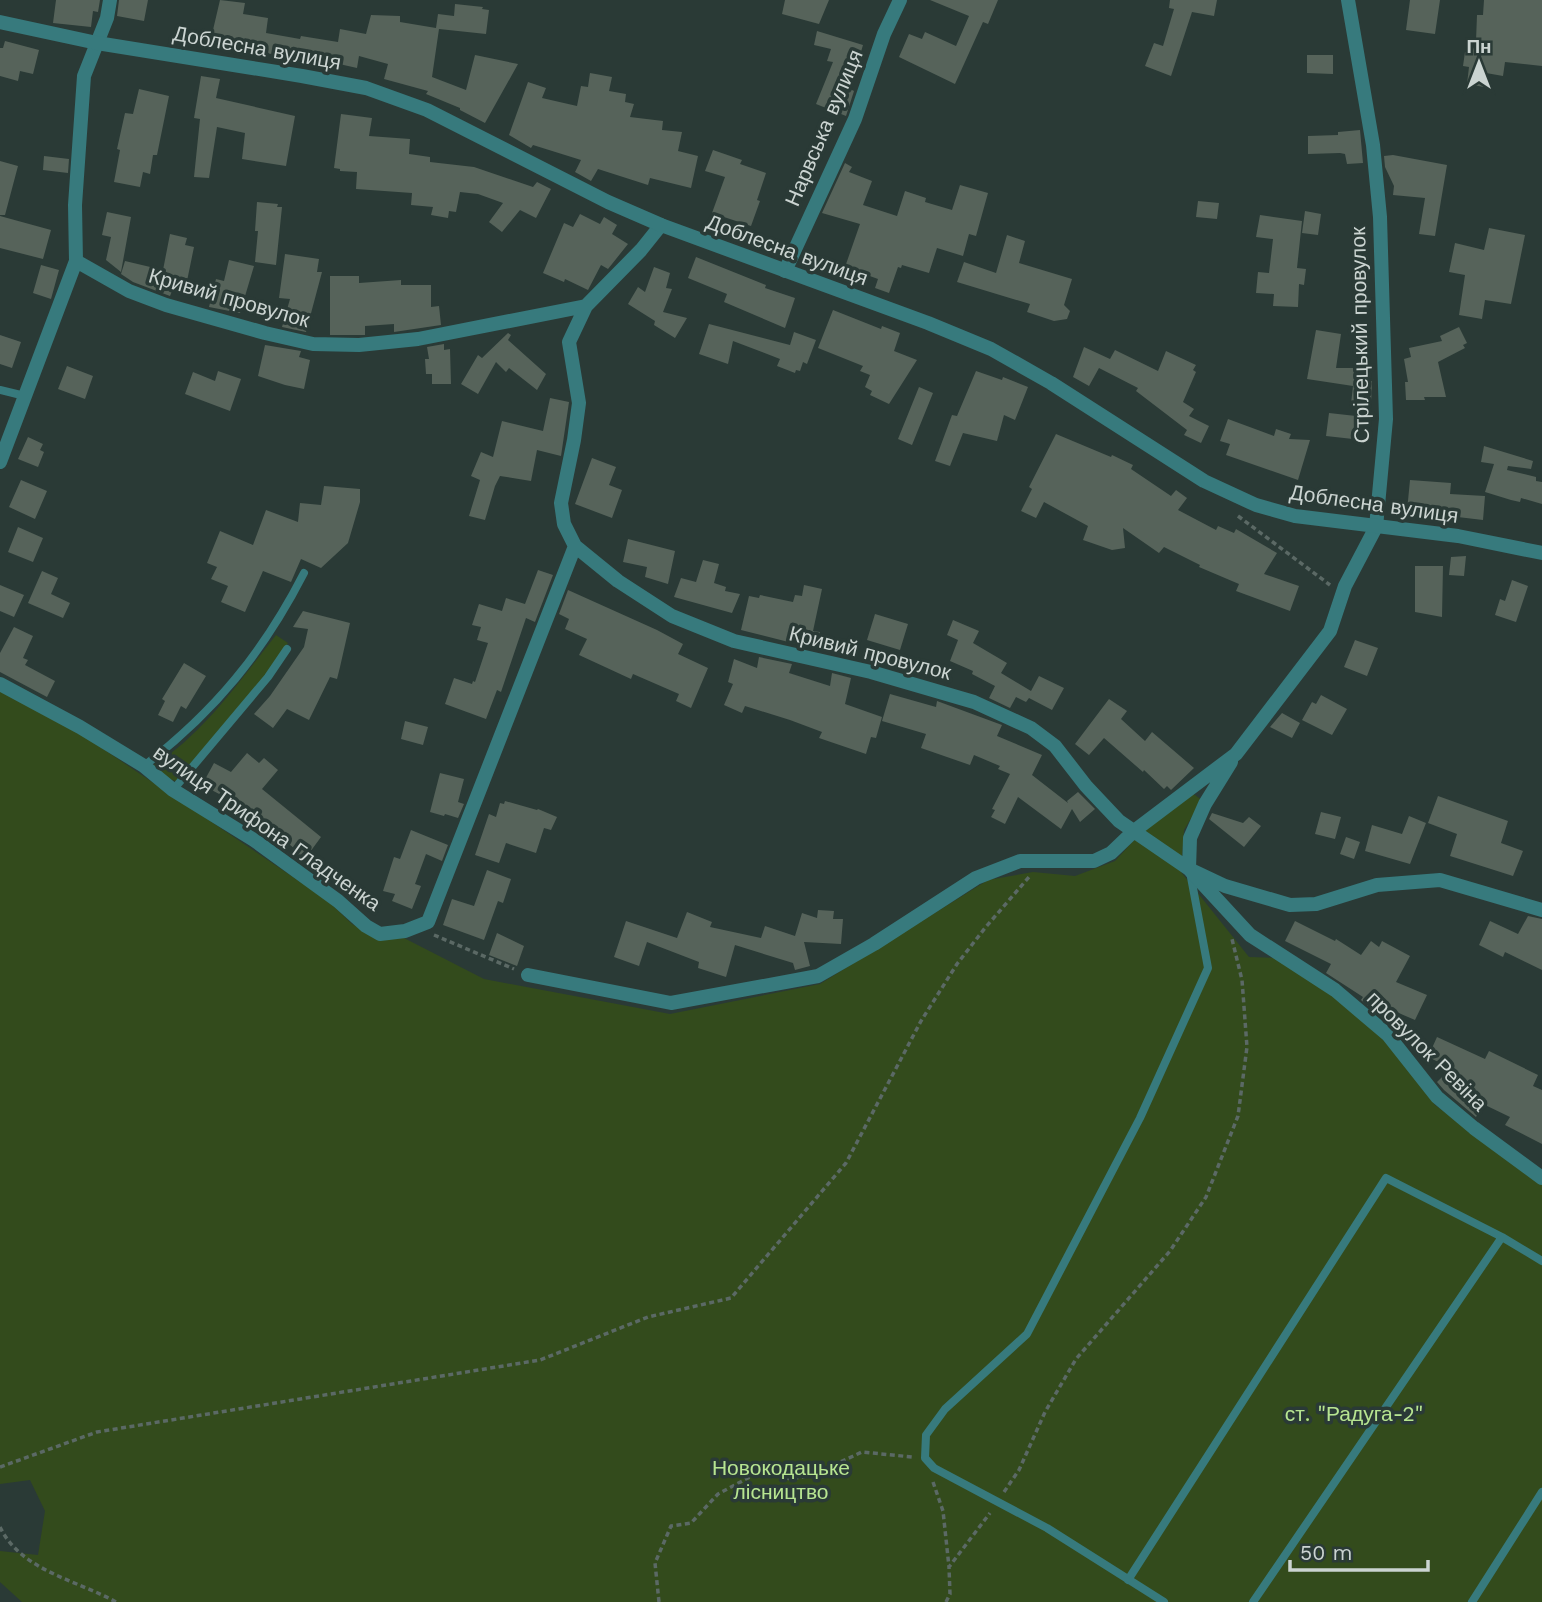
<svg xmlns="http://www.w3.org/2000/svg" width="1542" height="1602" viewBox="0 0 1542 1602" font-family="'Work Sans',sans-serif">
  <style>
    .green { fill: #334b1c }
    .building { fill: #56635a }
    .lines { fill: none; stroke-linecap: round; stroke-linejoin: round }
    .path { stroke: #5b6965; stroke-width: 3.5; stroke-dasharray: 5 3.5; stroke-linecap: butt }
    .service { stroke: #377a7d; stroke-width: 8 }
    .minor { stroke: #377a7d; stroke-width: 14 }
    .tertiary { stroke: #377a7d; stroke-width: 14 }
    .labels { text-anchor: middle; stroke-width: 7; stroke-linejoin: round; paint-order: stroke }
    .street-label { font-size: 21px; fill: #cbd4d1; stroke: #2a3a36 }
    .park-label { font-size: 21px; fill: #b7e591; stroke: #2a3a36 }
  </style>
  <rect width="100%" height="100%" fill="#2a3a36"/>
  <path class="green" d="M276 635 288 643 266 676 176 781C168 780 157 772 154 765 204 734 240 680 276 635Z
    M0 691 78 732 327 900 352 924 379 939 404 938 484 979 670 1014 820 984 988 880 1033 872 1075 876 1115 861 1148 825 1192 793 1202 800 1184 830 1181 872 1249 957 1276 958 1329 991 1386 1039 1435 1105 1542 1183V1602H22L0 1582V1551L38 1555 45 1511 30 1480 0 1484Z"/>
  <path class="building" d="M56 0H100L98 12 93 11 91 27 53 23Z
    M119 0H148L144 21 117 16Z
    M220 0 245 3 243 14 268 18 266 33 300 39 301 36 338 42 340 29 366 34 371 15 400 16V22L436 28 438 14 454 16 455 4 483 7 482 9 489 10 486 34 439 29 432 77 466 90 475 55 518 64 485 123 460 110V108L426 94 428 91 384 79 388 64 359 56 357 68 308 57 307 60 231 47 230 52 209 47Z
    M785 0H829L819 24 782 14Z
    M930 0H998L988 24 983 22 955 84 899 57 909 34 922 39 925 32 956 46 969 16Z
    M1170 0H1217L1214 16 1192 12 1171 76 1145 66 1154 43 1163 46 1174 9 1169 8Z
    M1410 0H1440L1435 34 1406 30Z
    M1484 0H1542V66L1505 62 1503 76 1486 73 1484 87 1467 84 1469 67 1463 66 1465 52H1471L1473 50 1476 41 1477 15H1483Z
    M817 31 863 45 850 89 854 91 846 116 816 104 833 62 827 61 831 49 814 45Z
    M5 41 39 50 33 74 20 71 18 81 0 76V48H3Z
    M1307 55H1333V74L1307 73Z
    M590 73 612 77 609 91 626 94 625 102 634 104 630 117 663 121 662 130 682 132 678 151 698 156 691 188 650 178 648 185 598 169 591 181 575 172 581 160 533 145 531 148 509 135 528 82 546 88 542 98 577 106 581 86 588 87Z
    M201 76 220 79 216 98 295 116 286 166 242 159 245 133 217 127 209 178 194 177 200 119 194 118Z
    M139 89 169 96 157 155H153L150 174 143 172 140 187 114 182 120 150 117 149 125 113 133 114Z
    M341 114 372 118 369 136 410 139 409 154 430 157V162L474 167 533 187 537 182 551 189 536 218 520 210 502 232 489 222 503 203 478 194 460 192 456 212 449 211 448 218 431 215 433 207 411 205 412 193 356 189 357 172 340 171V169L334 168Z
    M1360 130 1363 163 1347 164 1345 154 1340 153 1308 154V136L1338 135V132Z
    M713 150 742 160 740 164 766 173 757 200 760 201 751 226 712 213 725 177 705 171Z
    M1393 155 1447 165 1435 236 1419 234 1425 198 1393 195 1394 186 1385 167 1384 156Z
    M44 156 69 159 68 173 43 170Z
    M0 161 18 166 5 215H0Z
    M845 163 852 167 849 172 872 181 863 205 897 216 905 191 926 198 925 202 952 210 960 185 988 193 976 236 969 234 963 256 937 248 929 273 902 265 901 268 898 267 889 293 875 288 878 279 845 267 860 224 822 213Z
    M1198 201 1219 203 1217 219 1196 217Z
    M257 202 278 204 277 207H282L276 265 255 262 258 231H255Z
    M1305 211 1321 214 1318 235 1302 233Z
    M107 212 131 217 121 272 106 260 111 237 102 235Z
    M580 214 600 224 604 217 617 225 612 234 628 244 608 269 601 265 588 290 565 279 564 282 543 273 564 223 573 227Z
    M1260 215 1302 221 1297 268 1306 269 1304 285 1299 284 1298 307 1273 306 1274 294 1256 293 1258 272 1269 273 1273 239 1256 237Z
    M0 216 51 230 43 259 0 248Z
    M1489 228 1525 235 1511 304 1485 300 1482 319 1459 315 1465 275 1449 272 1455 243 1484 250Z
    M170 234 187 238 185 245 194 247 187 281 177 279 170 296 133 282 121 274 125 261 163 270Z
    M1007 235 1025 241 1019 263 1072 279 1064 305 1070 311 1067 319 1054 321 1027 312 1030 304 957 282 964 262 996 273Z
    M285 254 319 259 317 272H322L306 332 282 327 290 299 279 298Z
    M696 257 766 285 765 288 795 298 785 328 724 302 727 294 688 278Z
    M229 260 254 266 240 313 209 307 216 279 224 281Z
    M41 265 59 270 51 299 33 293Z
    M654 267 670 273 666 288 672 289 663 312 687 318 675 338 654 325 655 321 628 304 638 287 645 292Z
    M330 276H359V283L401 280V285H431V307L439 306 441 325 394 332V324L365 326V335H330Z
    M833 310 881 329 882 326 900 333 894 351 917 360 889 404 870 395 872 391 865 387 870 375 860 371 863 366 818 348Z
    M709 324 790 345 794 332 816 340 807 364 803 362 800 371 796 370 795 373 777 366 780 359 733 341 728 364 699 354Z
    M1459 327 1467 343 1463 345 1465 348 1438 362 1446 397H1424L1425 400H1406L1405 382H1408L1404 359 1411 357 1409 348 1442 341 1440 336Z
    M1316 330 1341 334 1336 368H1360V380L1372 381 1371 405 1351 404 1353 386 1307 379Z
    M508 333 511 335 508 340 546 374 537 390 509 368 506 372 496 362 478 394 461 384 478 355 482 358Z
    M0 335 21 342 12 368 0 364Z
    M444 344V350L450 349 451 384H432V374H426L425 359H429L427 347Z
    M265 345 301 351 299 357 310 360 304 389 285 385 258 376Z
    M1084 347 1110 359 1115 350 1158 371 1166 351 1196 365 1193 370 1196 372 1183 402 1194 409 1189 416 1209 426 1201 443 1184 435 1187 430 1136 391 1138 388 1099 368 1089 386 1073 377Z
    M67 366 93 376 85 399 58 389Z
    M218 371 241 379 230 411 185 394 193 372 215 381Z
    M976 371 1002 380 1003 377 1028 387 1015 420 1004 415 997 441 963 433 950 466 935 461 952 415 957 416Z
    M919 387 933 393 912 445 898 439Z
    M550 398 569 402 561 456 537 450 531 481 500 476 495 486 485 520 469 516 480 480 471 476 481 452 493 457 502 421 543 431Z
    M1329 413 1356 416 1353 439 1326 436Z
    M1228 419 1274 436 1276 429 1291 434 1289 439 1310 440 1298 480 1226 455 1230 444 1220 441Z
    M1056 434 1111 457 1112 455 1133 465 1131 469 1171 496 1176 490 1187 498 1178 510 1216 530 1218 526 1234 533 1236 529 1277 553 1264 574 1299 586 1290 611 1236 591 1239 584 1199 567 1200 565 1164 547 1159 553 1123 528 1125 548 1112 550 1083 540 1088 526 1044 502 1036 518 1021 511 1032 489 1029 487Z
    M28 437 43 444 40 450 44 452 38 467 18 459Z
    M1484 446 1533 461 1531 469 1508 466 1507 470 1536 477V481L1542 482V504L1521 498 1520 502 1511 500 1485 492 1494 464 1481 462Z
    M592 458 616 467 609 485 622 490 612 518 575 504Z
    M21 480 47 491 35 519 9 507Z
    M1410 480 1451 483 1450 494 1485 496 1483 520 1407 511Z
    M324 486 360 489V502L348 543 321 568 301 559 291 582 263 571 245 612 221 602 228 586 211 579 217 567 207 563 220 531 253 545 266 510 298 522 300 503 321 505Z
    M18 527 43 538 33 562 8 552Z
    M628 539 675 551 668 584 645 577 647 567 623 562Z
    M1466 556 1464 576 1449 575 1451 557Z
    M703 560 719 564 714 583 726 587 725 591 740 594 732 613 674 597 681 578 696 582Z
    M1415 566H1443L1442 617 1415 612Z
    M538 570 553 575 535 622 526 618 501 692 497 690 486 719 445 704 454 678 472 684 473 681 475 682 488 643 477 640 481 627 472 625 479 604 502 611 506 598 525 604Z
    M42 571 58 578 51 594 70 603 63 618 28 603Z
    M1512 580 1528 586 1516 622 1495 615 1500 599 1505 601Z
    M0 585 24 595 14 617 0 611Z
    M804 585 822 589 813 631 820 632 816 649 741 630 749 596 759 598 760 595 793 602 795 595 802 596Z
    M568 590 657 630 683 644 678 654 708 668 691 708 676 701 679 694 633 674 631 679 579 655 587 639 565 629 569 619 559 614Z
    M303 611 350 623 340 667 337 679 330 677 309 720 287 709 273 728 254 714 270 696 304 647 308 629 293 627Z
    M875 614 908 624 900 650 867 640Z
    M953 620 979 631 973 643 1007 663 1001 673 1031 691 1039 676 1064 688 1052 710 1029 698 1026 702 1016 697 1010 708 989 698 995 686 972 674 973 671 950 661 958 640 947 635Z
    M14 627 33 636 23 658 28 660 25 665 55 681 47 697 0 672V653Z
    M1355 640 1378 648 1367 676 1344 667Z
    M759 657 792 664 789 673 830 686 832 673 851 678 845 704 882 717 876 738 871 737 866 754 819 738 822 732 790 720 745 706 742 713 724 705 733 684 728 682 734 659 757 668Z
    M184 663 206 676 186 709 181 706 173 722 158 715 165 701 162 699Z
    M890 694 936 707 937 701 1002 725 997 736 1042 755 1032 775 1068 803 1067 801 1078 792 1095 809 1080 822 1072 809 1061 829 1018 797 1005 824 991 817 995 810 992 809 1010 774 998 769 1000 766 974 755 970 765 921 748 926 734 882 721Z
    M1321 695 1347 709 1332 735 1302 720 1312 702 1316 704Z
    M1109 699 1127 711 1121 719 1145 741 1152 732 1194 768 1171 790 1167 786 1164 789 1144 770 1143 772 1104 738 1089 755 1075 744Z
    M1282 713 1300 723 1292 738 1270 727Z
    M405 721 428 727 423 745 401 739Z
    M247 753 259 763 264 758 278 770 262 789 321 837 302 863 291 855 295 849 225 791 223 796 202 785 214 763 231 772Z
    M440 773 464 779 458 802 464 804 458 818 445 814 444 816 430 812Z
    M1438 796 1508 821 1501 843 1523 851 1513 876 1450 856 1457 834 1428 823Z
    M505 801 537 810 538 809 557 817 551 830 544 828 536 853 506 843 499 863 475 855 489 814 496 817 500 803 504 804Z
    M1321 812 1341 817 1335 839 1315 834Z
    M1212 813 1243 823 1249 817 1261 826 1244 847 1209 819Z
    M1409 816 1426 823 1410 864 1365 851 1372 825 1402 834Z
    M411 830 448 845 442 861 426 854 415 884 421 886 412 909 392 901 395 894 383 891 394 857 400 859Z
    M1346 837 1360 842 1354 859 1340 854Z
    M487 870 511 879 503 903 498 901 484 940 443 925 452 899 474 906Z
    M818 910 834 911 833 919H843L841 944 804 942 810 966 795 970 793 963 735 945 726 977 698 968 699 962 647 942 639 966 614 957 626 921 677 938 687 912 712 922 710 927 761 938 765 926 795 936 802 913 817 918Z
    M1528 916 1542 919V970L1505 952 1503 957 1479 945 1490 921 1518 934Z
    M1295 921 1335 941 1336 939 1361 955 1371 941 1379 947 1382 941 1410 956 1396 982 1427 995 1415 1020 1387 1008 1381 1017 1361 1000 1363 997 1326 973 1331 964 1285 941Z
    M497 933 524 946 517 966 489 955Z
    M1437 1037 1485 1059 1489 1051 1538 1075 1533 1086 1542 1090V1144L1505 1125 1510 1117 1483 1104 1476 1117 1444 1090 1437 1082 1451 1068 1428 1057Z"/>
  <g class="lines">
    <path class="path" d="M1238 516 1330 585
      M434 935 514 969
      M0 1467 97 1432 540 1360 648 1317 731 1298 846 1163 921 1021 957 964 985 928 1029 877
      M933 1482 943 1511 949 1567
      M1004 1492 1019 1470 1045 1412 1076 1359 1170 1251 1206 1197 1238 1116 1247 1047 1242 980 1232 939
      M0 1527C21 1571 77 1580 116 1602
      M659 1602 655 1563 671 1526 691 1523 718 1494 759 1472 791 1479 812 1475 862 1452 912 1457
      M946 1602 950 1594 949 1567 990 1513"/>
    <path class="service" d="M0 390 25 396
      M144 766C215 711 263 653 304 573
      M173 790 268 677 287 649
      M1128 1580 1386 1178 1502 1237 1542 1261
      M1164 1602 1047 1528 934 1468 925 1458 926 1435 945 1409 1027 1334 1140 1118 1208 968 1190 872
      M1253 1602 1502 1237
      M1472 1602 1542 1492"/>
    <path class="minor" d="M76 261 129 291 166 305 265 333 313 344 359 345 418 339 586 306 641 250 661 225
      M785 271 855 119 884 34 900 0
      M586 306 569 342 579 403 574 440 561 503 564 524 575 546 618 581 672 616 734 641 871 672 974 702 1031 728 1055 746 1086 786 1119 821 1189 869 1250 935 1335 990 1388 1035 1437 1097 1474 1128 1542 1178
      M0 462 76 261 75 205 84 76 107 18 110 0
      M0 684 80 727 144 766 173 790 254 840 338 901 366 926 380 934 405 931 428 922 575 546
      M1231 762 1205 804 1190 838 1189 869 1225 886 1290 905 1316 904 1377 885 1440 880 1542 910
      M528 975 671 1003 818 976 874 944 976 878 1020 861H1094L1111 853 1134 831 1236 754 1330 631 1345 586 1376 527 1386 419 1380 217 1373 145 1348 0"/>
    <path class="tertiary" d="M0 22 97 43 302 76 366 88 427 110 608 202 661 225 928 323 991 349 1051 383 1204 481 1256 505 1295 516 1458 536 1542 553"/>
  </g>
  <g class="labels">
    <g class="street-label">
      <text transform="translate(257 48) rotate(10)" y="7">Доблесна вулиця</text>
      <text transform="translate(824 128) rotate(-67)" y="7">Нарвська вулиця</text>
      <text transform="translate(787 250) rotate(20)" y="7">Доблесна вулиця</text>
      <text transform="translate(229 298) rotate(16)" y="7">Кривий провулок</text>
      <text transform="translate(1360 335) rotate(-91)" y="7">Стрілецький провулок</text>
      <text transform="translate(1374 504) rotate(8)" y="7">Доблесна вулиця</text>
      <text transform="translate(870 653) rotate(14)" y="7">Кривий провулок</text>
      <text transform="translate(267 828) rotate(35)" y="7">вулиця Трифона Гладченка</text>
      <text transform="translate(1427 1051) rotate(45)" y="7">провулок Ревіна</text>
    </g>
    <g class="park-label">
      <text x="1354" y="1421">ст. "Радуга-2"</text>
      <text x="781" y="1475">Новокодацьке<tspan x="781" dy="24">лісництво</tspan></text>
    </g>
  </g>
  <g transform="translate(1479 63)" stroke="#2a3a36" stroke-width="5" paint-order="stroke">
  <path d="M0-5L12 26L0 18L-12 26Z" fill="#cbd4d1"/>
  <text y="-10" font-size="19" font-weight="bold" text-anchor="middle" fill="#cbd4d1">Пн</text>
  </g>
  <path d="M1290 1560v10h138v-10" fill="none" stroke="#cbd4d1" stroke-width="3.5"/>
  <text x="1300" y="1560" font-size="21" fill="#cbd4d1" stroke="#2a3a36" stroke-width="5" paint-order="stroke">50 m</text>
</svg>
